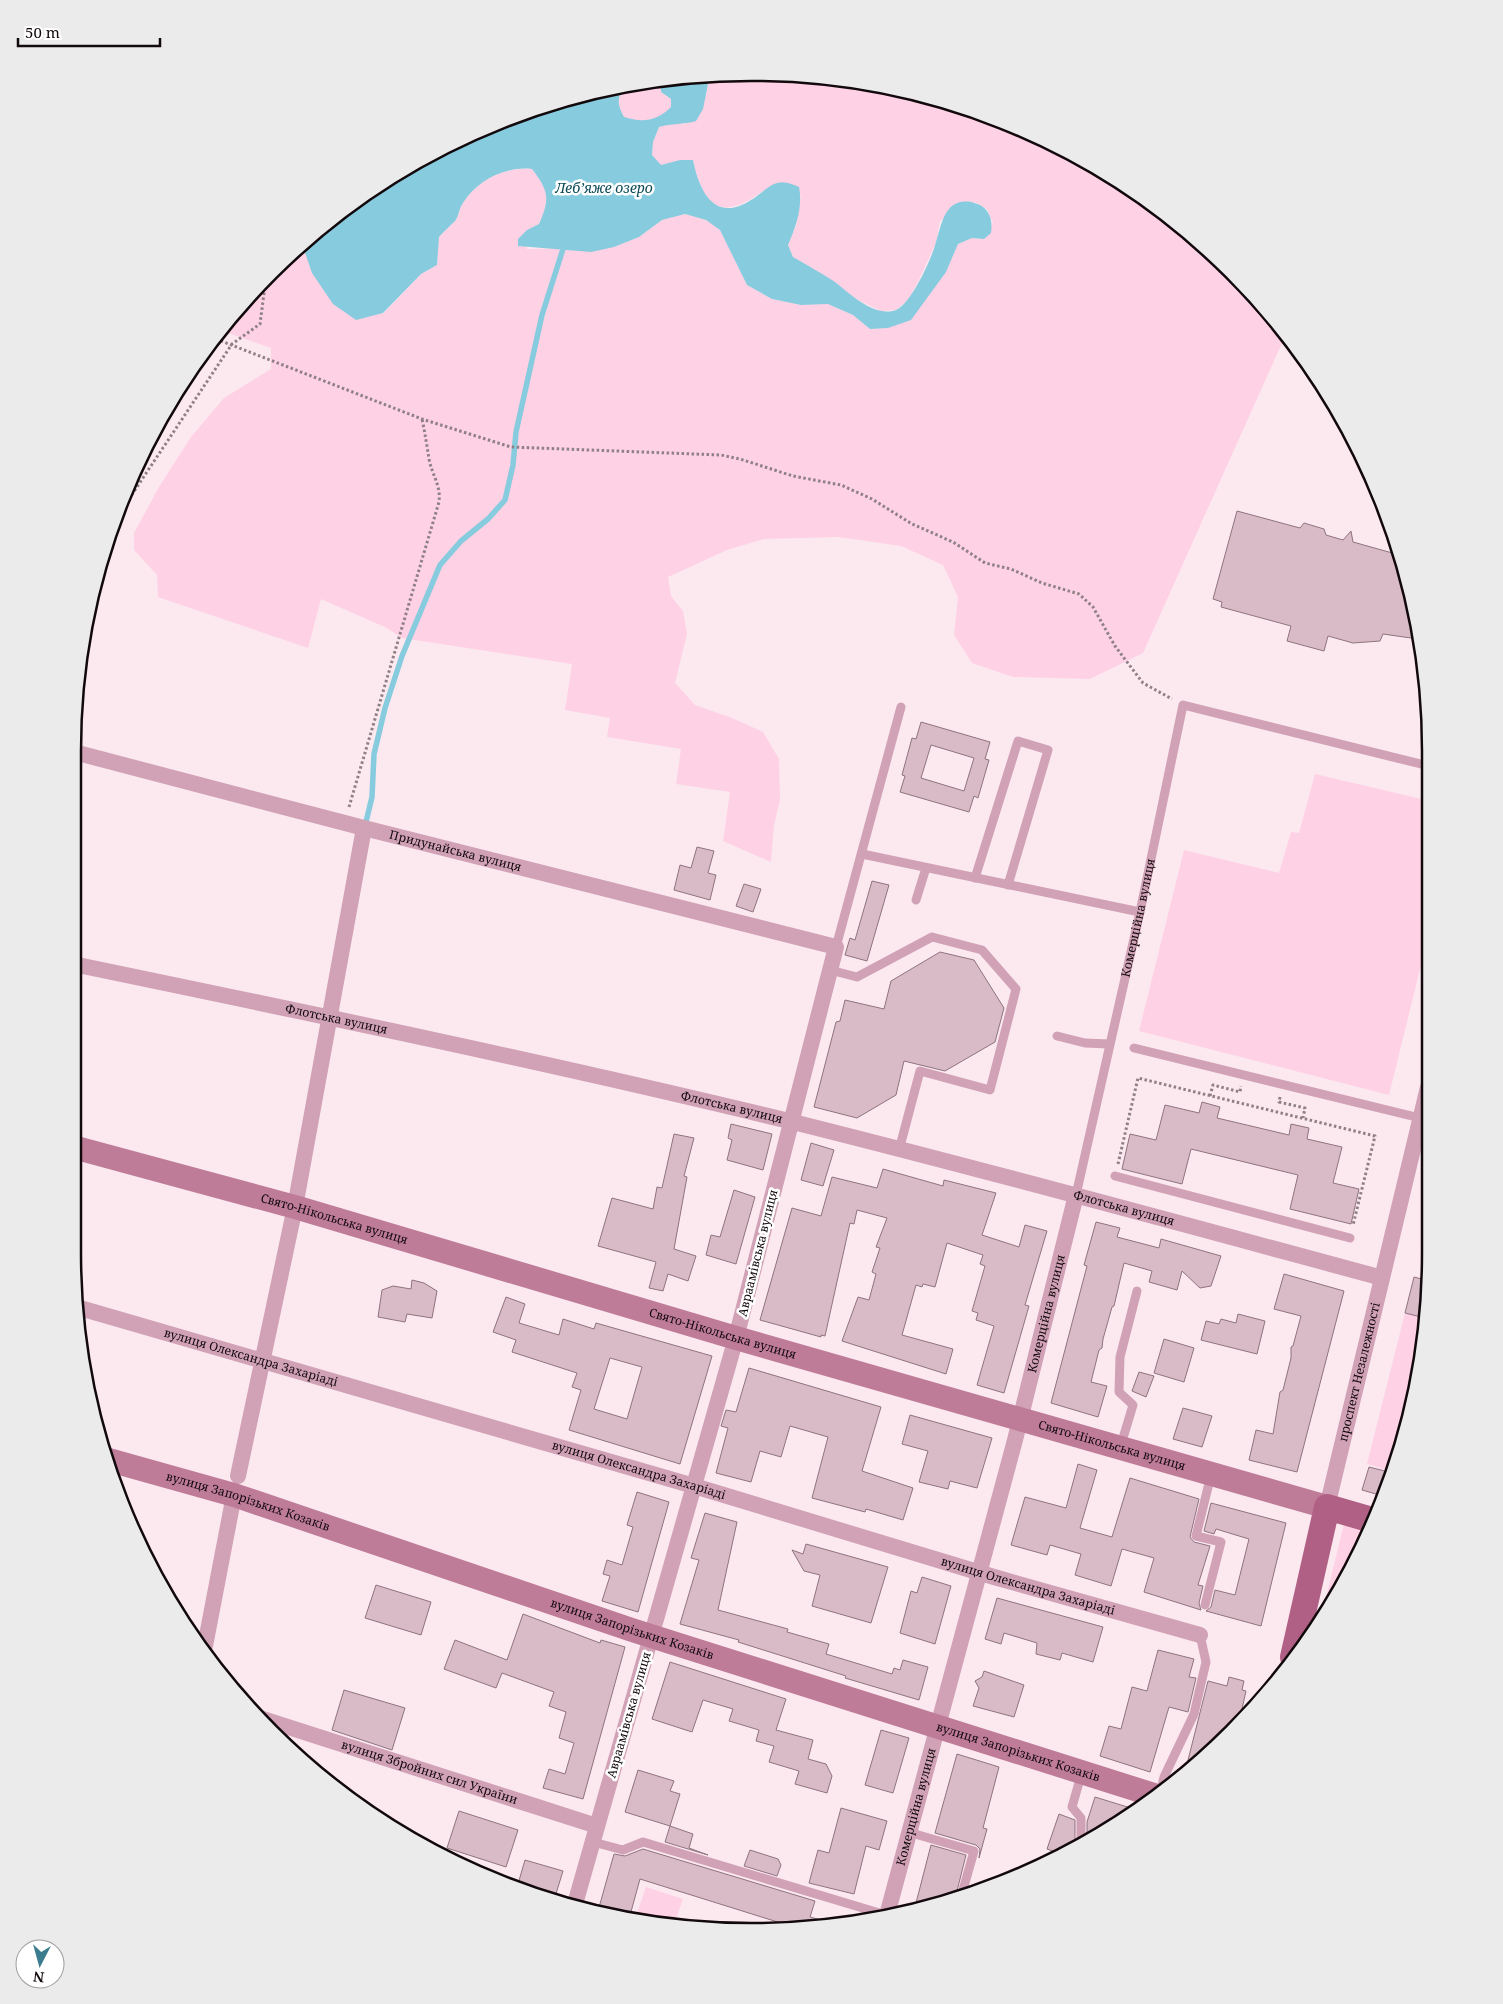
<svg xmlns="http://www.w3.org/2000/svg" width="1503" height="2004" viewBox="0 0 1503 2004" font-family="'Noto Serif',serif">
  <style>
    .green { fill: #fed1e4 }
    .water { fill: #86cbde }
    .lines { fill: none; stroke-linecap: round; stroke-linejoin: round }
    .stream { stroke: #86cbde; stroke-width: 5.5 }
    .building { fill: #d8bbc6; stroke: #8f737e; fill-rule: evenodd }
    .path { stroke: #8e8085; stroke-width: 3; stroke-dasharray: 2.5 2.5; stroke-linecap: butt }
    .service { stroke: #d1a2b5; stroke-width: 9 }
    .minor { stroke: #d1a2b5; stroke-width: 16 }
    .secondary { stroke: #bf7c99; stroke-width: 24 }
    .primary { stroke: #b16085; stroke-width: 26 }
    .labels { text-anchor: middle; stroke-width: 5; stroke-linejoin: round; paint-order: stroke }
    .street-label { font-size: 12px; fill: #12090d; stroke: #fff }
    .water-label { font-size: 14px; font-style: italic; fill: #0d4b58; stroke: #fff }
    .rim { fill: none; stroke: #12090d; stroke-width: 2.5 }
  </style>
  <rect width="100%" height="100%" fill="#fce9f0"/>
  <path class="green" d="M710 74 840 78 970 109 980 113 982 118 993 119 1091 164 1199 241 1286 334 1143 653 1090 679 1013 677 972 663 954 635 958 597 943 565 901 546 838 537 764 539 727 550 668 577 671 596 683 611 687 634 675 683 695 705 732 718 763 732 779 759 780 800 774 825 771 862 723 841 730 792 676 784 681 749 607 737 610 718 565 710 572 664 402 638 387 628 321 599 308 648 158 597 157 575 134 550V533L159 487 191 437 224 398 271 369V348L222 331 271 272 302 244 312 273 383 314 421 274 437 265 439 237C444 231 450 226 455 221 459 216 459 208 463 203 478 179 506 167 532 169 549 191 550 199 539 224L527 230V249L614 247 639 237 662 220 685 214 706 220 720 230 747 285 772 299 801 305 828 304 853 315 870 329 888 328 952 258 958 244 972 238 984 239 993 223 987 209 975 202 940 221 936 243 918 282 908 300 896 310 881 311 858 300 811 267 793 257 788 245 796 226 801 196 767 188C724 221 704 212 693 160H680L661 166 652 155 653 142 659 127 674 122 686 124 706 95Z
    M661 82V92L671 99V108C657 121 642 123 624 118 618 106 616 99 624 88Z
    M1315 774 1426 800 1427 941 1389 1095 1139 1031 1184 850 1279 873 1291 832 1299 833Z
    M1405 1313 1425 1318 1394 1472 1367 1464Z
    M1344 1524 1368 1529 1340 1592 1321 1618Z
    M646 1887 683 1899 675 1922 635 1919Z"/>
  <path class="water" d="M707 74H710L703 109 696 121C683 125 672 123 659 127L653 142 652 155 661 165 680 160H693C699 190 714 224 751 200 760 195 767 186 777 183 785 181 792 184 799 187 803 207 796 227 788 245L793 257C806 264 819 272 832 280 849 292 873 318 896 310 911 304 932 258 936 242 942 223 945 198 971 202 976 203 984 206 987 211 992 218 992 225 991 233L984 239 972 238 958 244 946 272 911 320 888 328 870 329 853 315 828 304 801 305 772 299 747 285 720 230 706 220 685 214 662 220 639 237 614 247 591 252 518 246V239L527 230 539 224C550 199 549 191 532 169 506 166 477 180 463 203 459 208 459 216 455 221 450 226 444 231 439 237L437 265 421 274 383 313 356 320 333 304 312 273 302 244 338 213 451 142 576 96 624 88C616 99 618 106 624 117 642 123 657 121 671 107V99L661 92V82Z"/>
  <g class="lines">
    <path class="stream" d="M365 826 372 797 374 754 385 708 402 656 440 565 461 541 488 519 505 500 513 465 516 432 542 315 563 249"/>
  </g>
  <path class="building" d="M1237 511 1300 528 1304 523 1324 529 1326 535 1343 540 1351 531 1353 542 1396 554 1418 639 1383 634 1380 641 1353 643 1328 636 1324 651 1287 641 1291 626 1221 607 1222 602 1213 599Z
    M921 722 990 742 985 759 989 760 978 798 974 796 969 812 900 792 905 776 902 775 912 738 916 739ZM931 745 974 758 964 791 921 778Z
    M697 847 714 851 708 873 716 875 710 900 674 890 680 865 691 868Z
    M872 881 889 885 867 961 845 955 850 938 855 940Z
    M744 884 761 889 753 912 736 906Z
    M940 952 974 960 1004 1008 995 1042 945 1071 904 1061 896 1095 857 1118 814 1107 836 1022 840 1021 845 1000 884 1009 891 981Z
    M1202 1102 1220 1107 1217 1118 1289 1135 1291 1124 1309 1128 1307 1139 1342 1147 1333 1183 1359 1189 1351 1224 1290 1209 1298 1175 1191 1149 1182 1184 1122 1169 1130 1134 1156 1140 1165 1105 1199 1113Z
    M731 1124 772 1134 763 1170 727 1160 732 1140 728 1138Z
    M674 1134 694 1138 684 1176 687 1177 674 1249 696 1256 688 1281 668 1274 663 1291 649 1288 656 1262 598 1246 612 1198 653 1209 657 1187 662 1188Z
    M811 1143 834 1150 823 1186 801 1180Z
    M883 1169 943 1186 944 1180 996 1193 982 1235 1019 1247 1025 1225 1047 1231 1025 1305 1029 1306 1004 1393 977 1385 994 1326 976 1320 978 1313 972 1311 985 1266 980 1264 983 1255 947 1243 935 1287 923 1284 922 1287 916 1285 902 1335 953 1349 946 1374 842 1341 858 1297 869 1300 876 1274 872 1272 880 1248 876 1247 887 1218 857 1210 854 1224 850 1223 825 1336 821 1335V1337L760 1320 792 1208 821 1216 832 1177 877 1188Z
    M734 1190 755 1197 736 1264 706 1255 711 1235 720 1237Z
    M1096 1222 1120 1228 1117 1237 1159 1248 1161 1239 1221 1256 1211 1286 1200 1288 1182 1271 1177 1290 1149 1282 1152 1271 1124 1263 1114 1306 1112 1307 1103 1339 1102 1348 1099 1350 1091 1382 1107 1386 1098 1417 1051 1403 1087 1266 1084 1265Z
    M1284 1274 1344 1291 1297 1472 1249 1460 1256 1430 1273 1434 1280 1392 1283 1390 1291 1358V1347L1293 1346 1301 1316 1274 1309Z
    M1414 1277 1429 1281V1297L1425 1318 1405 1313Z
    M412 1280 424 1283 437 1291 432 1318 407 1314 405 1322 378 1317 382 1290 393 1286 411 1289Z
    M506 1297 525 1304 519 1323 559 1335 563 1319 594 1329 596 1323 712 1356 680 1464 569 1430 581 1390 572 1387 577 1373 512 1352 516 1340 493 1332ZM610 1358 642 1367 627 1419 594 1409Z
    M1238 1314 1265 1321 1257 1354 1201 1340 1206 1321 1219 1324 1221 1319 1236 1323Z
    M1164 1339 1194 1348 1184 1382 1154 1373Z
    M749 1368 881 1407 862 1471 913 1488 903 1520 866 1509 865 1512 812 1498 828 1437 790 1426 781 1457 760 1451 751 1482 716 1473 728 1428 721 1426 726 1410 736 1412Z
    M1139 1372 1154 1376 1146 1397 1132 1391Z
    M1183 1408 1212 1416 1202 1447 1173 1439Z
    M910 1415 992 1438 977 1488 950 1481 948 1489 919 1482 928 1451 902 1444Z
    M1078 1464 1097 1470 1080 1528 1112 1537 1130 1478 1199 1499 1190 1537 1194 1542 1210 1546 1198 1585 1203 1586 1199 1603 1201 1610 1144 1592 1154 1558 1122 1549 1111 1586 1075 1575 1081 1554 1050 1545 1047 1555 1011 1545 1025 1497 1066 1508Z
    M1369 1467 1393 1473 1383 1496 1362 1490Z
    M637 1492 669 1502 638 1612 602 1601 610 1576 603 1574 607 1560 622 1565 633 1527 627 1525Z
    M1211 1503 1286 1523 1261 1626 1206 1611 1211 1607 1215 1590 1235 1595 1249 1539 1216 1529 1214 1534 1204 1531Z
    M705 1513 737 1522 718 1610 788 1629 787 1632 829 1644 826 1654 892 1674 894 1668 900 1670 903 1660 928 1667 919 1700 845 1678 846 1676 738 1642 739 1640 680 1624 699 1560 691 1558Z
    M806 1544 888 1567 871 1623 812 1606 820 1575 804 1571 792 1550 803 1554Z
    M922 1577 951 1586 935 1644 900 1633 911 1591 917 1593Z
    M376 1585 431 1602 421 1635 365 1618Z
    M997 1598 1103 1627 1093 1662 1062 1653 1060 1660 1036 1654 1037 1643 1004 1633 1001 1644 985 1639Z
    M523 1614 600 1643 601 1640 625 1647 583 1799 543 1788 549 1769 565 1774 574 1743 559 1738 566 1712 549 1706 554 1692 502 1673 496 1688 444 1669 455 1640 507 1660Z
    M1158 1650 1194 1659 1189 1677 1196 1678 1188 1712 1169 1707 1150 1772 1100 1756 1109 1726 1121 1729 1132 1687 1147 1691Z
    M670 1662 786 1699 776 1730 813 1740 808 1759 826 1764 832 1776 827 1793 795 1784 799 1771 769 1762 774 1746 756 1741 759 1730 729 1721 733 1709 703 1700 692 1732 652 1719Z
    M984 1671 1024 1685 1014 1717 973 1706 979 1688 975 1681 982 1677Z
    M1229 1677 1244 1681 1242 1690 1246 1691 1239 1722 1185 1772 1208 1681 1227 1686Z
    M344 1690 405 1708 392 1750 332 1730Z
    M881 1730 909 1738 893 1793 865 1785Z
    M957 1754 999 1767 983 1828 987 1829 979 1858 980 1849 976 1845 935 1833Z
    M638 1770 674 1781 670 1791 680 1794 670 1826 625 1812Z
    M1095 1797 1134 1809 1087 1836V1822Z
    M841 1808 887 1821 879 1850 866 1846 854 1894 809 1883 818 1850 829 1853Z
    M459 1811 518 1830 506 1867 447 1848Z
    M1059 1814 1075 1820V1843L1058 1853 1047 1849Z
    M670 1826 693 1834 689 1848 708 1855 665 1842Z
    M931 1845 966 1855 955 1899 931 1907 916 1903Z
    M643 1849 815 1901 810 1917 835 1924 800 1929 640 1879 629 1919 619 1918 598 1911 614 1854 625 1856Z
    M750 1850 778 1859 781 1865 777 1876 744 1866Z
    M525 1860 563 1871 555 1897 518 1884Z"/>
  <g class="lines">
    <path class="path" d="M216 339 422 419 511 447 721 455 740 459 793 476 841 485 872 499 912 524 953 542 985 563 1011 569 1042 583 1079 594 1093 607 1115 646 1143 683 1172 699
      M115 520 232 344 260 324 266 278
      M349 807 439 502C441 485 432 475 429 459 427 446 425 433 422 419
      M1210 1096 1213 1085 1240 1092 1241 1086
      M1280 1097 1279 1102 1305 1108 1303 1118
      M1118 1164 1138 1078 1375 1136 1353 1225"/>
    <g class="service">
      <path d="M862 854 1140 912"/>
      <path d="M975 878 1018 741 1048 750 1008 885"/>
      <path d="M916 900 926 868"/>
      <path d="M836 947 901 707"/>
      <path d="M830 970 857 977 932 937 982 950 1016 989 990 1090 920 1071 899 1150"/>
      <path d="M1057 1036 1085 1043 1109 1044"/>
      <path d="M1134 1048 1420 1118"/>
      <path d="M1115 1176 1350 1238"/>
      <path id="s1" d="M1076 1195 1140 912 1183 705 1425 765"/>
      <path d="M1120 1448 1133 1405 1119 1392 1120 1357 1137 1291"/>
      <path d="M1205 1605 1221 1542 1196 1536 1211 1475"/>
      <path d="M1160 1794 1164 1777 1194 1714 1206 1662 1200 1635"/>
      <path d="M908 1832 974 1851 961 1897"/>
      <path d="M1081 1840V1818L1072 1807 1082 1772"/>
      <path d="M593 1842 623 1850 643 1842 886 1915"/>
    </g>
    <g class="minor">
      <path id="s2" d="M74 752 364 828 836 947 736 1338 575 1904"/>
      <path id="s3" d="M73 964C314 1014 555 1064 793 1122 990 1171 1186 1225 1382 1278"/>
      <path id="s4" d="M80 1308 694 1486 994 1577 1200 1635"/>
      <path d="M238 1476 295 1207 364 828"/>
      <path id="s5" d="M1327 1507 1428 1087"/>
      <path d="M205 1646 234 1495"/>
      <path id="s6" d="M260 1718 597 1826"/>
      <path id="s7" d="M887 1915 1015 1440 1076 1195"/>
    </g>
    <g class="secondary">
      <path id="s8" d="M73 1147 295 1207 736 1338 1327 1507"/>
      <path id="s9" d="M109 1460 234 1495 632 1630 1157 1796"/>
    </g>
    <path class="primary" d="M1293 1657 1327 1507 1372 1520"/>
  </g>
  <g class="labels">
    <g class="street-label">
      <text dy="4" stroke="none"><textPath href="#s2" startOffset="394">Придунайська вулиця</textPath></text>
      <text dy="4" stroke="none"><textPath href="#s1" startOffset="284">Комерційна вулиця</textPath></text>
      <text dy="4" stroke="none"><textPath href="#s3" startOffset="269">Флотська вулиця</textPath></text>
      <text dy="4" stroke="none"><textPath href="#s3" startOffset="674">Флотська вулиця</textPath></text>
      <text dy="4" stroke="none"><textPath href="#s3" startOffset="1079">Флотська вулиця</textPath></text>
      <text dy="4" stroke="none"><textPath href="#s8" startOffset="271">Свято-Нікольська вулиця</textPath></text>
      <text transform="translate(758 1253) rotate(-76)" y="4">Авраамівська вулиця</text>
      <text dy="4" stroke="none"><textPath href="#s7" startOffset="622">Комерційна вулиця</textPath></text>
      <text dy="4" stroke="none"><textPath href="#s8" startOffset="676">Свято-Нікольська вулиця</textPath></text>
      <text dy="4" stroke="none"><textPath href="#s4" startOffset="178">вулиця Олександра Захаріаді</textPath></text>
      <text dy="4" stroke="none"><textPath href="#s5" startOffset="139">проспект Незалежності</textPath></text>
      <text dy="4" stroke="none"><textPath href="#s8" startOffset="1081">Свято-Нікольська вулиця</textPath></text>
      <text dy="4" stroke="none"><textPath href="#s4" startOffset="582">вулиця Олександра Захаріаді</textPath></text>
      <text dy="4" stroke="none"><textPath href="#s9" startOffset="145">вулиця Запорізьких Козаків</textPath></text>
      <text dy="4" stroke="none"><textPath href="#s4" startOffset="988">вулиця Олександра Захаріаді</textPath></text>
      <text dy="4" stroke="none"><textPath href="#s9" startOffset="550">вулиця Запорізьких Козаків</textPath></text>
      <text transform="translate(629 1715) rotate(-74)" y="4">Авраамівська вулиця</text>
      <text dy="4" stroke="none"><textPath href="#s9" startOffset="955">вулиця Запорізьких Козаків</textPath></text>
      <text dy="4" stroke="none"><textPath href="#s6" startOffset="178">вулиця Збройних сил України</textPath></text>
      <text dy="4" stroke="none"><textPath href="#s7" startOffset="112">Комерційна вулиця</textPath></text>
    </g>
    <g class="water-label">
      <text x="604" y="193">Леб’яже озеро</text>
    </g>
  </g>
  <path d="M0 0H1503V2004H0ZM751 81H752A670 670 0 0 1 1422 751V1253A670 670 0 0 1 752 1923H751A670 670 0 0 1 81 1253V751A670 670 0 0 1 751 81Z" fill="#ecebec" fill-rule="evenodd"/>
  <path class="rim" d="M751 81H752A670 670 0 0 1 1422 751V1253A670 670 0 0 1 752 1923H751A670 670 0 0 1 81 1253V751A670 670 0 0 1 751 81Z"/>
  <g transform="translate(40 1964) rotate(186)"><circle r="24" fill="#ffffff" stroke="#a09d9e"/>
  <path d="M0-4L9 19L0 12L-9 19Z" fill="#3b7d8e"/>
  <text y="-8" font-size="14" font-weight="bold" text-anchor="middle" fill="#12090d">N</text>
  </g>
  <path d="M18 38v8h142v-8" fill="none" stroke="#12090d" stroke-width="2.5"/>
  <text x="25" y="38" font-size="15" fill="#12090d" stroke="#ffffff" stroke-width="4" paint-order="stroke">50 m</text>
</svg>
